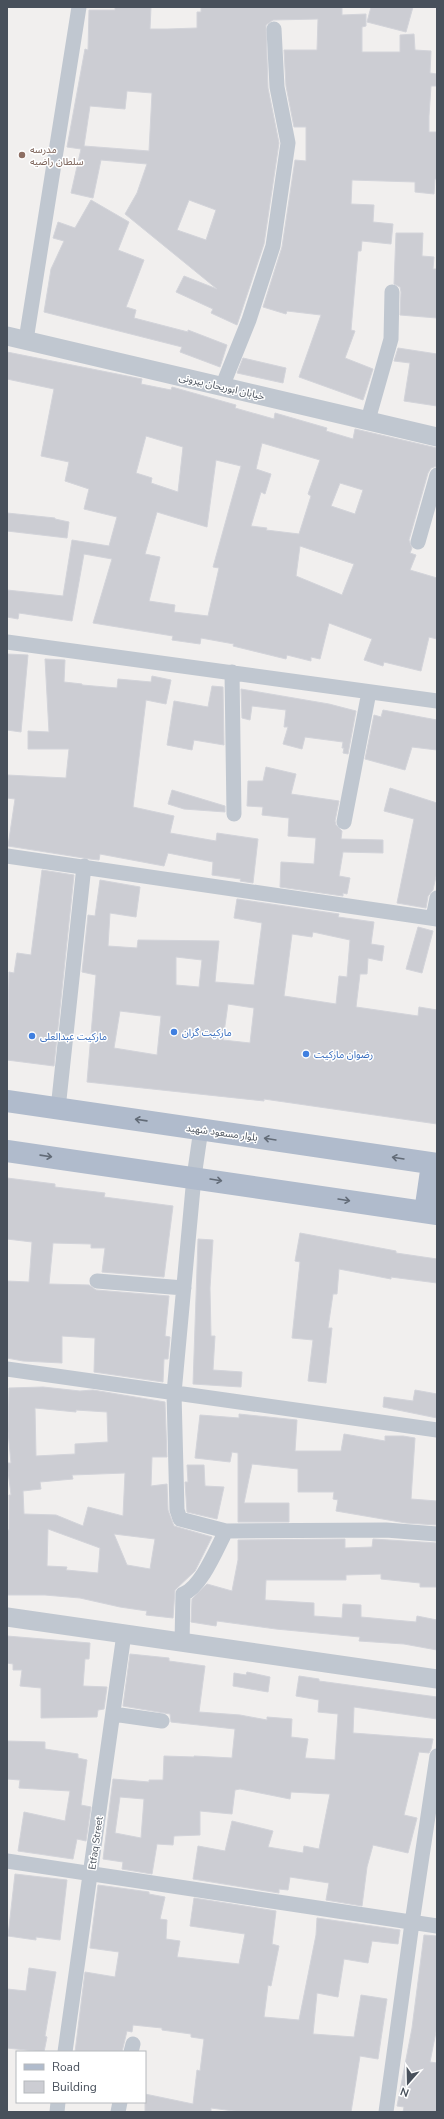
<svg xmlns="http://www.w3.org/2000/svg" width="444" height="2119" viewBox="0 0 444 2119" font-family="'Nunito Sans','Noto Sans Arabic',sans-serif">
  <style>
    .building { fill: #cccdd3; stroke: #d3d4da; fill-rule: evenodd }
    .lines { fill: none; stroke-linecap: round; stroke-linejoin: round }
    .minor { stroke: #c0c7d0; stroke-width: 15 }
    .tertiary { stroke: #c0c7d0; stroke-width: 19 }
    .primary { stroke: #b0bbcc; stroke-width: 22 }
    .oneway { stroke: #626b77 }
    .education-dot { fill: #8d6e63; stroke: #fff; stroke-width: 1.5 }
    .shop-dot { fill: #3f7fe0; stroke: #fff; stroke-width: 1.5 }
    .labels { text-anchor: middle; stroke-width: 3; stroke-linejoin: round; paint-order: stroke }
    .education-label { font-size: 10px; fill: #785e54; stroke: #fff; text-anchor: start }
    .street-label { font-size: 10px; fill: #48505b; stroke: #fff }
    .shop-label { font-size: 10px; fill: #366cbe; stroke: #fff; text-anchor: start }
  </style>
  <rect width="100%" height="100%" fill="#f1efee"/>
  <path class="building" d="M115 7H151L150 29H168L197 28V12H201V7H342V15L366 14V26L362 27V52H400V35L414 34 415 50 431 51 430 73 437 74V86H431L429 116V132H437V179H435L434 194 415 192V182L352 180 351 204 374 205 373 222 393 224 391 244 362 241 361 251H358L351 330 355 331 345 358 373 369 363 400 299 377 321 315 287 311 286 314 263 307 282 247 295 160 306 161V127H294L286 86 284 50H317L318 19 273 20 266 25 268 88 279 143 264 244 237 325 211 313 213 309 176 292 184 276 217 289 125 214 137 193 147 164 101 160 93 198 71 193 81 149 67 147 85 49 88 50 89 10H115ZM127 91 152 93 149 151 84 146 90 106 125 109ZM189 200 216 210 206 240 177 230Z
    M371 7H413L406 32 367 22Z
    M91 200 129 222 118 250 144 260 126 307 136 310 134 318 188 332V330L227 345 220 367 180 352 182 347 44 312 51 269 64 241 53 238 58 222 75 228Z
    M396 233H423L422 256 434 257 433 269H437V318L400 315 401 292 400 287 394 284Z
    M398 348 437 354V406L404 401 410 363 394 361Z
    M7 352 142 379 141 384 171 390 172 387 236 405 235 408 274 419 275 413 327 428 326 431 353 439 355 429 437 448V466L431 468 428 473 409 540 412 548 410 553 416 555 410 570 437 578V639L429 637 421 671 384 662 383 666 364 660 372 639 329 623 320 659 311 657V661L287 655 286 659 233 646 234 644 201 638 200 644 172 640 173 636 93 623 112 559 84 554 72 621 19 613 18 619 7 617V590L63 596 72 540 109 546 117 517 84 509 89 489 65 481 69 462 41 456 54 389 7 379ZM146 436 183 447 178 492 151 483 152 478 136 473ZM262 443 320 460 308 494 311 496 299 534 266 530 267 528 251 526 261 492 265 494 271 474 256 469ZM216 460 241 466 213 567 219 568 208 616 174 612 175 605 149 601 160 557 145 554 157 512 207 527ZM340 483 363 490 355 514 331 506ZM300 546 354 564 342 595 296 576Z
    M243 358 286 368 283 383 237 373Z
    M7 513 55 518V519L69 522 67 538 7 531Z
    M7 654 28 655 21 732 7 730Z
    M45 659 65 660 64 682 82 684V685L117 688 118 679 151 682 152 676 171 680 166 704 146 700 133 807 174 816 170 833 216 841 217 833 258 839 253 883 240 881 241 879 212 875 213 862 168 853 164 866 100 854 99 860 90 859 8 846 15 799 7 798V775L66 778 69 749H28V731L49 732Z
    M212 686 223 687 224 745 194 740 192 750 167 745 174 701 208 707Z
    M241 689 329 704 356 711 348 754 343 753 344 748H342L343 742 305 737 302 749 283 744 288 727H284L286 710 252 706 250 720 242 718Z
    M383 710 437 720V750L412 747 405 770 365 759 374 715 381 717Z
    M266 767 296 774 291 794 339 801 335 821 336 825 342 831 341 839 383 840V853L343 852 339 876 350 878 347 894 343 893V896L280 887 281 862 314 864 316 838 288 836 289 818 262 815 263 807 247 806 248 781H263Z
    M390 788 437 803V872L433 890 428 896 426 908 397 903 414 819 384 811Z
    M172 790 225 806V812L184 809 168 804Z
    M42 870 74 875 54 1066 7 1060 9 972 14 973 17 953 31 955Z
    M100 880 140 887 136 917 110 913 108 946 137 948 138 940 219 941 215 982 254 985 262 923 234 918 237 899 339 914 338 917 374 922 371 944 384 946 382 961 368 958 367 974H360L356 1007 418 1016 419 1007 437 1010V1124L264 1099V1101L87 1082 96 975 82 972 88 915 95 916ZM313 932 350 940 347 977 339 976 336 1004 284 996 292 934 312 937ZM176 957 202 960 199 987 176 985ZM228 1004 254 1008 250 1043 223 1040ZM120 1011 161 1016 157 1055 114 1048Z
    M418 927 433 931 422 973 406 969Z
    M7 1178 55 1184V1187L105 1193 104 1197 173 1206 164 1277 102 1272 105 1248H91V1244L53 1243 49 1284 89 1285 96 1290 169 1296 165 1336 170 1337 168 1359H164L163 1382 94 1372 95 1338 62 1336V1363L23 1361 7 1358V1281L29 1282 32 1242 7 1239Z
    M300 1233 396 1251V1253L437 1259V1283L391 1277V1279L339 1269 337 1294H333L328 1328H332L326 1383 308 1381 313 1340 292 1338 300 1262 295 1261Z
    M198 1239 213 1240 210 1288 211 1336H215L213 1370 242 1372 241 1387 193 1384Z
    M43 1387 80 1391 93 1390 165 1402 167 1457H152L151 1486 167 1484 168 1510 174 1526 212 1537 195 1571 175 1590 173 1618 146 1615 147 1611 120 1607 80 1598 45 1595H7V1530H9V1495H11L7 1463H11L8 1431 9 1388ZM35 1408 76 1412V1410L107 1412 108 1442 75 1444V1454L36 1456ZM125 1473 123 1516 88 1507 83 1526 56 1515 24 1514 23 1491 41 1489 40 1482 73 1479 72 1475ZM48 1529 100 1548 98 1573 66 1570 67 1567 47 1566ZM114 1534 155 1539 150 1569 127 1565Z
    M415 1390 437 1394V1418L383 1407 384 1397 413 1401Z
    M239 1414 297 1420 295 1451H341L344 1434 385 1441V1436H403L415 1438 411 1499 437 1501V1525L406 1523 336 1511 338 1500 333 1499 334 1492H298V1469L252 1464 244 1503H289V1522H238V1453L232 1452 230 1462 195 1458 200 1415 239 1418Z
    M187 1465H204L205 1486 224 1487 217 1519 187 1512 185 1482H188Z
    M345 1539V1548L372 1547 373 1539 437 1543V1587H420V1583L381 1579V1574L346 1575V1580H266L265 1600 314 1603V1616L342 1618 343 1604 361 1605V1617L416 1622 417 1616 437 1620V1650L404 1644 359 1641 360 1637 276 1629 217 1621 216 1626 191 1622 192 1599 207 1584 232 1591 238 1560V1540Z
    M7 1636 90 1643 89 1659H85L83 1686 107 1687 104 1709 98 1710 97 1717 41 1718V1688L20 1686 22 1670H13V1664L7 1663Z
    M130 1654 169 1658V1661L205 1666 199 1712 240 1715 267 1720V1717L292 1719 291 1737 308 1739 305 1758 335 1760 338 1714 318 1712 319 1700 296 1696 299 1676 319 1679V1681L437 1697V1719L354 1707 353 1733 433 1739 431 1749 429 1753 419 1752 404 1815 417 1818 408 1853 373 1845 367 1867 362 1906 326 1900 329 1883 290 1877 288 1890 279 1889V1893L193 1879 198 1846 225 1851 232 1821 273 1831 268 1847 303 1853 304 1846 319 1849 330 1794 291 1792 290 1799 240 1789 235 1790 232 1814 200 1811V1835L174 1836 173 1845 157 1844 152 1874 122 1869 123 1862 103 1859 113 1779 149 1782V1780H163L164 1756 194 1757V1756L232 1758 235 1729 171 1722 170 1714 123 1706ZM120 1797 144 1799 141 1838 115 1833Z
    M247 1672 270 1677 268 1692 233 1686 234 1673 246 1675Z
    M7 1741 45 1742V1749L78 1754V1758L87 1760 81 1805 91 1807 86 1841 77 1839 73 1859 18 1851 24 1812 65 1821 70 1791 19 1788 20 1780 7 1779Z
    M15 1874 67 1880 60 1940 36 1937V1940L8 1936Z
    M98 1885 149 1892V1894L165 1897 160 1919 167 1920 166 1939 180 1941 177 1957 239 1964 245 1934 190 1926 194 1898 276 1911 272 1944 279 1946 271 1986 268 1985 264 2017 299 2020 316 1935 317 1918 400 1930 398 1944 372 1941 368 1963 344 1959 338 1997 317 1993 313 2034 354 2037 361 1995 387 1999 378 2059 360 2056 351 2112H241L211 2108V2112H145V2094L193 2104 197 2070 200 2071 204 2039 191 2037V2034L162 2030V2028L133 2025 132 2032 127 2031 122 2052H75L85 1972 115 1977 119 1952 90 1948Z
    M424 1935 437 1936V2027L430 2062 437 2063V2112H403L404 2107 397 2106 412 2028Z
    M29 1968 56 1972 45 2036 47 2037 44 2052 7 2048V1989L26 1991Z"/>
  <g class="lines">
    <path class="minor" d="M26 340 79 7
      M222 387 249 320 273 246 288 143 277 87 274 29
      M368 420 391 339 392 292
      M418 542 437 475
      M7 642 437 701
      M232 672 234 814
      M344 822 369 692
      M7 856 437 919
      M433 918 437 898
      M58 1109 84 866
      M201 1129 194 1177 174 1393 177 1510 180 1519 226 1531 386 1530 437 1534
      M97 1281 184 1288
      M7 1369 437 1430
      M182 1642 183 1594C201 1588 217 1548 226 1531
      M113 1714 162 1721
      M7 1861 437 1926
      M65 2052 124 1634
      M131 2052 133 2044
      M57 2112 58 2102
      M118 2112 120 2102
      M386 2112 412 1923 437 1756"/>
    <path class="tertiary" d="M7 336 437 437
      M7 1617 437 1679"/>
    <path class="primary" d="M7 1101 437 1164
      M7 1151 437 1214
      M425 1212 432 1164"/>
  </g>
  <defs><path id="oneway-shaft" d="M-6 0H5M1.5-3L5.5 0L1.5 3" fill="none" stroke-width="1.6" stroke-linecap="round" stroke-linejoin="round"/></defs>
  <g class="oneway">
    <use href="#oneway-shaft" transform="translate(141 1120) rotate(-172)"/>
    <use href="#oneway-shaft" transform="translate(270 1139) rotate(-171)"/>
    <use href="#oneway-shaft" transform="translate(46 1156) rotate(8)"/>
    <use href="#oneway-shaft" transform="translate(398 1158) rotate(-171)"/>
    <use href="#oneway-shaft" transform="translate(216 1180) rotate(9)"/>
    <use href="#oneway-shaft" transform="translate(344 1200) rotate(9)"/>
  </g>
  <circle class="education-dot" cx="22" cy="155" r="4"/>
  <g class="shop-dot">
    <circle cx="174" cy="1032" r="4"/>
    <circle cx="32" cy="1036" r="4"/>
    <circle cx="306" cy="1054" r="4"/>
  </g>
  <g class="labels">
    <g class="education-label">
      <text x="30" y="153">مدرسه<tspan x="30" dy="12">سلطان راضیه</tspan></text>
    </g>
    <g class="street-label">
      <text transform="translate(222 386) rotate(13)" y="4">خیابان ابوریحان بیرونی</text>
      <text transform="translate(222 1132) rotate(8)" y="4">بلوار مسعود شهید</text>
      <text transform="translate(95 1843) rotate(-82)" y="4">Etfaq Street</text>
    </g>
    <g class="shop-label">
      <text x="182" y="1036">مارکیت گران</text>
      <text x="40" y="1040">مارکیت عبدالعلی</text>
      <text x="314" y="1058">رضوان مارکیت</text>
    </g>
  </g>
  <rect width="444" height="2119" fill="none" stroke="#48505b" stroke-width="16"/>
  <rect x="16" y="2051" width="130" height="52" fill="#ffffff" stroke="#b6b9bd"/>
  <rect x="24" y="2064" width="20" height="6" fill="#b0bbcc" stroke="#b6b9bd"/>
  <text x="52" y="2071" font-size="12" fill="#48505b">Road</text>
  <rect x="24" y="2081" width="20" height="12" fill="#cccdd3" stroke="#b6b9bd"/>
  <text x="52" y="2091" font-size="12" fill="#48505b">Building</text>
  <g transform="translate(408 2083) rotate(200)" stroke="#ffffff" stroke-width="3" paint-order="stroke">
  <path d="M0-3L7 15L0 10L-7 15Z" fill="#48505b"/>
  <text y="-6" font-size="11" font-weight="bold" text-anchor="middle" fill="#48505b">N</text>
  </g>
</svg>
